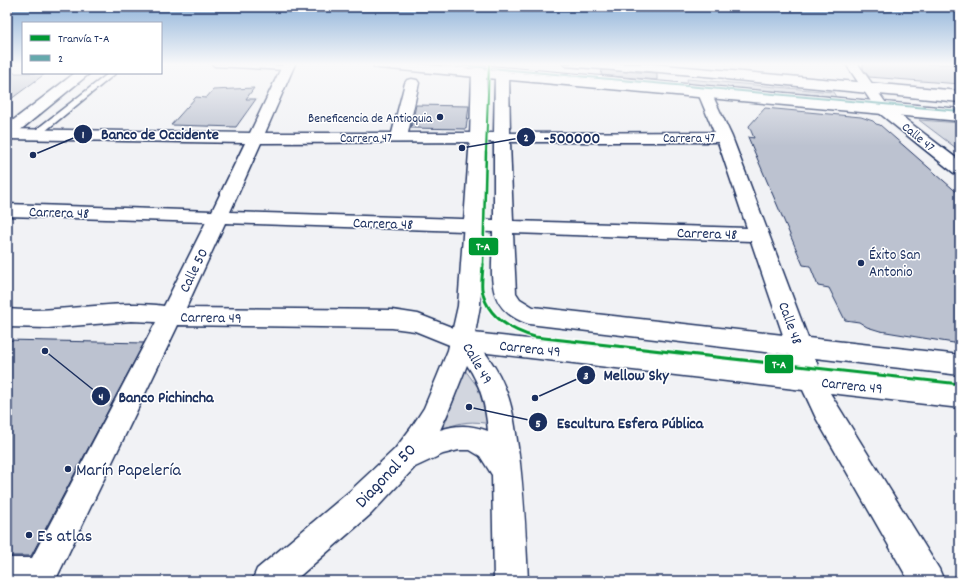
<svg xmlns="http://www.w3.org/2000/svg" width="967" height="588" viewBox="0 0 967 588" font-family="Dekko,sans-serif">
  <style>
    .green { fill: #d2d6df; stroke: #76829e }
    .building { fill: #bcc2d0; stroke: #1b2f5e }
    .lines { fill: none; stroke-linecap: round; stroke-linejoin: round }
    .lane-casing { stroke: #1b2f5e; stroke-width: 3 }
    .street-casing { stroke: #1b2f5e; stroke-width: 3 }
    .secondary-casing { stroke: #1b2f5e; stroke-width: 3 }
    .primary-casing { stroke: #1b2f5e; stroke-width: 3 }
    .lane { fill: #fff; fill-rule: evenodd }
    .street { fill: #fff; fill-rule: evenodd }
    .secondary { fill: #fff; fill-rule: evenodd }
    .primary { fill: #fff; fill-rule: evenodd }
    .bus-1-casing { stroke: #fff; stroke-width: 4 }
    .bus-1 { stroke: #65a9ac; stroke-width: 2 }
    .tram-1-far2-casing { stroke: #fff; stroke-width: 4 }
    .tram-1-far1-casing { stroke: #fff; stroke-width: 5 }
    .tram-1-casing { stroke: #fff; stroke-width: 6 }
    .tram-1-far2 { stroke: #093; stroke-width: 2 }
    .tram-1-far1 { stroke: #093; stroke-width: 2.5 }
    .tram-1 { stroke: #093; stroke-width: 3 }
    .poi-dot { fill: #1b2f5e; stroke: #fff; stroke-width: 1.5 }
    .labels { text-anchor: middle; stroke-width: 3; stroke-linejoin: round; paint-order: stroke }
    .far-poi-label { font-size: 13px; fill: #1b2f5e; stroke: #fff; text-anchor: end }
    .far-street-label { font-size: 13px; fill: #1b2f5e; stroke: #fff }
    .street-label { font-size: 15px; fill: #1b2f5e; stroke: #fff }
    .poi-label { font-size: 15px; fill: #1b2f5e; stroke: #fff; text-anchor: start }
    .near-poi-label { font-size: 18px; fill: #1b2f5e; stroke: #fff; text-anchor: start }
    .near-street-label { font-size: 18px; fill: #1b2f5e; stroke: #fff }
    .leader { fill: none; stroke: #1b2f5e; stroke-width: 1.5 }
    .callout-dot { fill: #1b2f5e; stroke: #fff; stroke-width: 1.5 }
    .mark-label { font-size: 12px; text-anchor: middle; font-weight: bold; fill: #fff }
    .callout-label { font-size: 16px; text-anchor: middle; font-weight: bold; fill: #1b2f5e; stroke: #fff; stroke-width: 3; stroke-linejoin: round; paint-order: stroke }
    .line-badge { stroke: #fff; stroke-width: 1.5 }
    .badge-label { font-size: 11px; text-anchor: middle; font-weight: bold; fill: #fff }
  </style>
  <rect width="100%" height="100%" fill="#f1f2f5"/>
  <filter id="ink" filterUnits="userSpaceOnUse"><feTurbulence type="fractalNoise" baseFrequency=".025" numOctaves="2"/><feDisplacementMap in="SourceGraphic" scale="8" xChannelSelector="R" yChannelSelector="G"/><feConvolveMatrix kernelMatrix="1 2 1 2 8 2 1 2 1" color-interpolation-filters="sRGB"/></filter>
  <g filter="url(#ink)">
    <path class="green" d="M687 79 833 92 836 97 688 84Z
      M919 120 960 123V151Z
      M465 370 480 390 491 424C472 421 462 421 443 429Z"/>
    <path class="building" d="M863 64H960V84L869 77 863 69Z
      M602 70 657 73V80L601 75Z
      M7 73H46L7 102Z
      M254 88 246 99H256L236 127 171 125 196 97 206 98 213 90Z
      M416 105 469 106 466 129 411 128Z
      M765 108 861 117 873 121 876 124 880 125 960 195V344L880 331 867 327 859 322 845 320 829 288 818 286 810 266 803 265 748 137 754 138 749 126Z
      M7 340 144 343 31 556H7Z"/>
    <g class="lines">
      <defs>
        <path id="lane" d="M212 64H241L287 66 290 68 287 70 215 66Z
          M444 64H463L960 109V113L447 66Z
          M563 64H584L627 67 630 69 627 71 566 66Z
          M109 73H116L39 136H33V132Z
          M728 76 960 98V102L726 79 725 78Z"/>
        <path id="street" d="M283 64H295L265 133H392L405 83 407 80 412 79 417 80 419 83 408 133H494L495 74 497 71H507L509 74 510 133 714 132 698 93 700 90 705 89 710 90 732 137 808 338 960 355V375L815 358 820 371 960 386V408L830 393 939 569 944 581H909L816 418 803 390 462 350 415 331 392 328 178 325 55 581H7V558H32L156 322 131 321 48 328 7 327V309C59 314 112 299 164 306L206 222 7 216V204L212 211 245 143 7 139V129L250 133ZM494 142V220L230 212 261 143ZM510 142H718L747 228 513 221ZM225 223 493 232C493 272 482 309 529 324L790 355 794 368 464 332 418 314 392 310 186 308ZM513 233 751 241 783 335 533 307 520 299 516 293Z"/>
        <path id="secondary" d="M846 64H858L888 106 960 161V174L954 173 878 112Z
          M479 68 484 69 486 72V137L480 306 474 339C487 354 498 370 505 388 513 407 515 427 518 447 524 492 526 536 528 581H494L492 475 480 456 470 450H459L443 454 415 467 371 514 294 581H252L257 569 349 492 395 449 411 428 424 408 437 377 448 350 458 306 470 137 472 72 474 69ZM467 365C481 385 486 407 488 431 471 425 458 424 440 430L447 415Z
          M75 73H90L13 136 7 138V125Z"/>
        <path id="primary" d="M373 64H417L960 111V121L379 68 374 67Z
          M609 64H653L960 91V99L615 68 610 67Z"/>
      </defs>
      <use href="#lane" class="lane-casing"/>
      <use href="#street" class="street-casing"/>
      <use href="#secondary" class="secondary-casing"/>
      <use href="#primary" class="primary-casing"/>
      <use href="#lane" class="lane"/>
      <use href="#street" class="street"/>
      <use href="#secondary" class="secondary"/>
      <use href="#primary" class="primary"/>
      <defs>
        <path id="bus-1" d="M447 64 960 111"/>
      </defs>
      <use href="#bus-1" class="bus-1-casing"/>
      <use href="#bus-1" class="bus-1"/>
      <defs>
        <path id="tram-1-far2" d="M486 153 489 64"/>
        <path id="tram-1-far1" d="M483 265 486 152"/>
        <path id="tram-1" d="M483 264C483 272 481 281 482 289 486 317 511 330 535 337L960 384"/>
      </defs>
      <use href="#tram-1-far2" class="tram-1-far2-casing"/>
      <use href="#tram-1-far1" class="tram-1-far1-casing"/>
      <use href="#tram-1" class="tram-1-casing"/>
      <use href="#tram-1-far2" class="tram-1-far2"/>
      <use href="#tram-1-far1" class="tram-1-far1"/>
      <use href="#tram-1" class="tram-1"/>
    </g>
  </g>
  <linearGradient id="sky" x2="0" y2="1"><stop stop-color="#8eb2d9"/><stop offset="0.44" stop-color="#f9f9fa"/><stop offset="1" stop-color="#f9f9fa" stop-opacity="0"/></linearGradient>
  <rect width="967" height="146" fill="url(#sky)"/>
  <g class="poi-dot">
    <circle cx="440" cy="117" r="4"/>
    <circle cx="861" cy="263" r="4"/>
    <circle cx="68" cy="469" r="4"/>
    <circle cx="29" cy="535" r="4"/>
  </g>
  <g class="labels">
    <g class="far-poi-label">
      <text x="432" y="122">Beneficencia de Antioquia</text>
    </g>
    <g class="far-street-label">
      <text transform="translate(919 136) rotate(39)" y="5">Calle 47</text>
      <text x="366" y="142">Carrera 47</text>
      <text x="689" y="142">Carrera 47</text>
    </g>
    <g class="street-label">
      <text transform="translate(59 212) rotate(2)" y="5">Carrera 48</text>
      <text transform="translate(383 223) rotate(2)" y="5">Carrera 48</text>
      <text transform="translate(707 233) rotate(2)" y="5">Carrera 48</text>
      <text transform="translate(193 270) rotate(-64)" y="5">Calle 50</text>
      <text transform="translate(211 317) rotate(1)" y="5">Carrera 49</text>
      <text transform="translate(791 323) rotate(70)" y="5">Calle 48</text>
      <text transform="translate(530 348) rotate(6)" y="5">Carrera 49</text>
      <text transform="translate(478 363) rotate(60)" y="5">Calle 49</text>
      <text transform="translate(852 385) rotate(6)" y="5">Carrera 49</text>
    </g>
    <g class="poi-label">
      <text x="869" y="259">Éxito San<tspan x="869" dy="17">Antonio</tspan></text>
    </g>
    <g class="near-poi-label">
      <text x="76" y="475">Marín Papelería</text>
      <text x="37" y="541">Es atlas</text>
    </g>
    <g class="near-street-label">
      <text transform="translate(385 475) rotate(-47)" y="6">Diagonal 50</text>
    </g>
  </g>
  <path class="leader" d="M33 155L83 134M462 148L526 137M535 398L586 375M45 351L101 396M469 407L538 422"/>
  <g class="callout-dot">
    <circle cx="33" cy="155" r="4"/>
    <circle cx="462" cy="148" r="4"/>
    <circle cx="535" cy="398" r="4"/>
    <circle cx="45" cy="351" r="4"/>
    <circle cx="469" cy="407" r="4"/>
    <circle cx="83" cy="134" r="10"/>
    <circle cx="526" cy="137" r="10"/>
    <circle cx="586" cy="375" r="10"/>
    <circle cx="101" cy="396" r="10"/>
    <circle cx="538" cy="422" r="10"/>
  </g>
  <g class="mark-label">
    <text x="83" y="138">1</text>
    <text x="526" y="141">2</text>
    <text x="586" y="379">3</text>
    <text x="101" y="400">4</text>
    <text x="538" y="427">5</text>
  </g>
  <g class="callout-label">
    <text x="160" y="139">Banco de Occidente</text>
    <text x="572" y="143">-500000</text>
    <text x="636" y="380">Mellow Sky</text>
    <text x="166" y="402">Banco Pichincha</text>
    <text x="630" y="428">Escultura Esfera Pública</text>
  </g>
  <g class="line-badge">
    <rect x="468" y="237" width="31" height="19" rx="4" fill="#093"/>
    <rect x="764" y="354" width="30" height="20" rx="4" fill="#093"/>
  </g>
  <g class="badge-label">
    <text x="483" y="250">T-A</text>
    <text x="779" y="368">T-A</text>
  </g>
  <rect width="967" height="588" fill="none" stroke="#fff" stroke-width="24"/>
  <rect x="12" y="12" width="943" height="564" fill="none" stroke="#1b2f5e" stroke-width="1.5" filter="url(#ink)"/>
  <rect x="22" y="22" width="140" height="52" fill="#ffffff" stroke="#a4acbf"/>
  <rect x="30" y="35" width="20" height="6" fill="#009933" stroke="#a4acbf"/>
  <text x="58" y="42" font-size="12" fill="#1b2f5e">Tranvía T-A</text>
  <rect x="30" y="55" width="20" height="6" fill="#65a9ac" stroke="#a4acbf"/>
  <text x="58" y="62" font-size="12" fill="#1b2f5e">2</text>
</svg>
